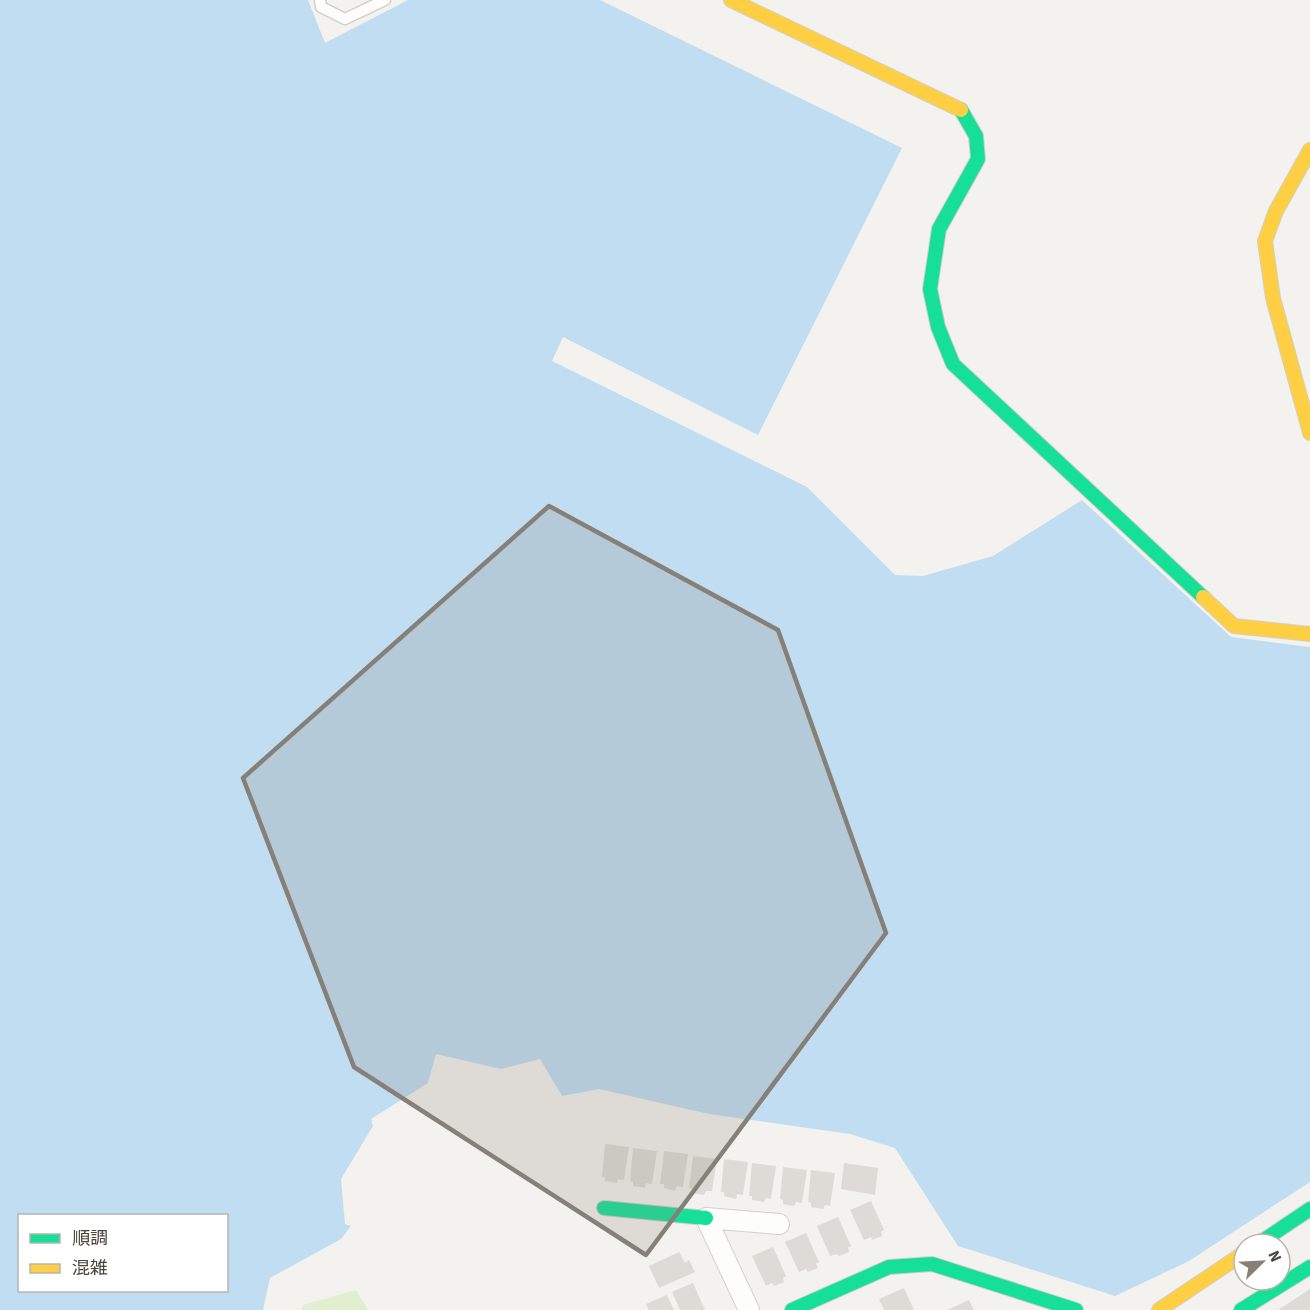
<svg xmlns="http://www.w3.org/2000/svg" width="1310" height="1310" viewBox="0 0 1310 1310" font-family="'Source Sans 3','Noto Sans JP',sans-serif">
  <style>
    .green { fill: #e1eecf }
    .water { fill: #c0ddf1; fill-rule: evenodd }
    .building { fill: #dedbd6 }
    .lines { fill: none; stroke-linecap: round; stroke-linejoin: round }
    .lane-casing { stroke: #d2d0cb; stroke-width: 13 }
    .street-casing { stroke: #d2d0cb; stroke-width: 22 }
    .fast-casing { stroke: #d3cfc5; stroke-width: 16 }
    .slow-casing { stroke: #d3cfc5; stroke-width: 16 }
    .lane { stroke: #fdfdfc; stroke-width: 10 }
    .street { stroke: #fdfdfc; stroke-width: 20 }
    .fast { stroke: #16e098; stroke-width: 14 }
    .slow { stroke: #ffcf43; stroke-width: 14 }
    .marked { fill: #868178; fill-opacity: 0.2; stroke: #868178; stroke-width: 4.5; stroke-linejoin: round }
  </style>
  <rect width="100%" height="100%" fill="#f4f2ee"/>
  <path class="green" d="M356 1290 368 1310H301L303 1305Z"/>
  <path class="water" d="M0 0H308L325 43 408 0H600L902 148 758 435 563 337 552 361 807 487 895 575 923 576 993 556 1082 500 1231 637 1310 647V1182L1189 1261 1115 1296 958 1246 895 1148 850 1134 709 1114 599 1089 562 1096 540 1059 501 1069 436 1054 428 1083 371 1119 373 1126 341 1179 345 1224 351 1226 341 1239 270 1278 263 1310H0ZM20 1216H226V1290H20Z"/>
  <path class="building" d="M605 1144 629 1147 624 1180 618 1179 617 1183 605 1181V1177H602Z
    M633 1148 657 1151 652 1184 646 1183 645 1188 633 1186V1182L630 1181Z
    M664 1151 688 1154 683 1187 677 1186 675 1191 664 1188V1184H660Z
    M693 1156 717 1159 712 1191H706L704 1195 693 1193V1189L689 1188Z
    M724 1159 748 1162 743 1195 737 1194 736 1199 724 1196V1192H721Z
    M752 1163 776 1166 771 1199 766 1198 764 1202 752 1200V1196H749Z
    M844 1163 878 1168 875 1195 841 1189Z
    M783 1167 807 1170 802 1203 796 1202 794 1206 783 1204V1200L780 1199Z
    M811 1170 835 1173 830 1206 825 1205 823 1209 811 1207V1203L808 1202Z
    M871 1201 884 1230 881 1232 882 1236 872 1240 871 1237 864 1240 850 1210Z
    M838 1217 851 1246 848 1248 849 1252 839 1256 837 1254 830 1256 817 1226Z
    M806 1233 819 1262 816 1264 818 1268 808 1272 806 1269 799 1272 785 1242Z
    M773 1247 786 1276 783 1278 784 1282 774 1286 772 1283 766 1286 752 1256Z
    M679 1252 685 1263 689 1260 695 1272 659 1288 649 1266Z
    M693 1283 705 1310H680L672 1292Z
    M904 1288 914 1310H884L879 1299Z
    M1310 1289V1310H1278Z
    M667 1295 674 1310H649L646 1304Z
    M969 1300 974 1310H947Z"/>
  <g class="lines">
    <defs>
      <path id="lane" d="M320 0 321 7 345 19 385 0"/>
      <path id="street" d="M749 1310 706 1218 779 1224"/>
      <path id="fast" d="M961 110 976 136 978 159 939 229 930 289 938 327 953 364 1203 597
        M604 1208 706 1218
        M1258 1244 1310 1209
        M792 1310 889 1267 932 1264 1076 1310
        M1241 1310 1310 1267"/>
      <path id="slow" d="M731 0 961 110
        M1310 150 1276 211 1265 241 1273 298 1310 433
        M1203 597 1234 626 1310 634
        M1159 1310 1244 1253"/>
    </defs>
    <use href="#lane" class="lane-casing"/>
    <use href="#street" class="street-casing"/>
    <use href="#fast" class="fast-casing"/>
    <use href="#slow" class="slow-casing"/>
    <use href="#lane" class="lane"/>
    <use href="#street" class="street"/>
    <use href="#fast" class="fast"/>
    <use href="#slow" class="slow"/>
  </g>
  <path class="marked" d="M549 506 778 630 886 933 646 1255 354 1067 243 778Z"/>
  <rect x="18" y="1214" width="210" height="78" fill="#ffffff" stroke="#b7b4b0" stroke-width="1.5"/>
  <rect x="30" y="1234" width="30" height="9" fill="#16e098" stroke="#b7b4b0" stroke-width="1.5"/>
  <text x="72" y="1244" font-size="18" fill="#4b4439">順調</text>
  <rect x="30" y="1264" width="30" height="9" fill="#ffcf43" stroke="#b7b4b0" stroke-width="1.5"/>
  <text x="72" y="1274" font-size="18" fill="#4b4439">混雑</text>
  <g transform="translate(1262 1262) rotate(66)"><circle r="28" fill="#ffffff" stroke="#b7b4b0" stroke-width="1.5"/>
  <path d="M0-4.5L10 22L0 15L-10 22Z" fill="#868178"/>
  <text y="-9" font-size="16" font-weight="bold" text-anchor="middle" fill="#4b4439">N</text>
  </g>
</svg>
